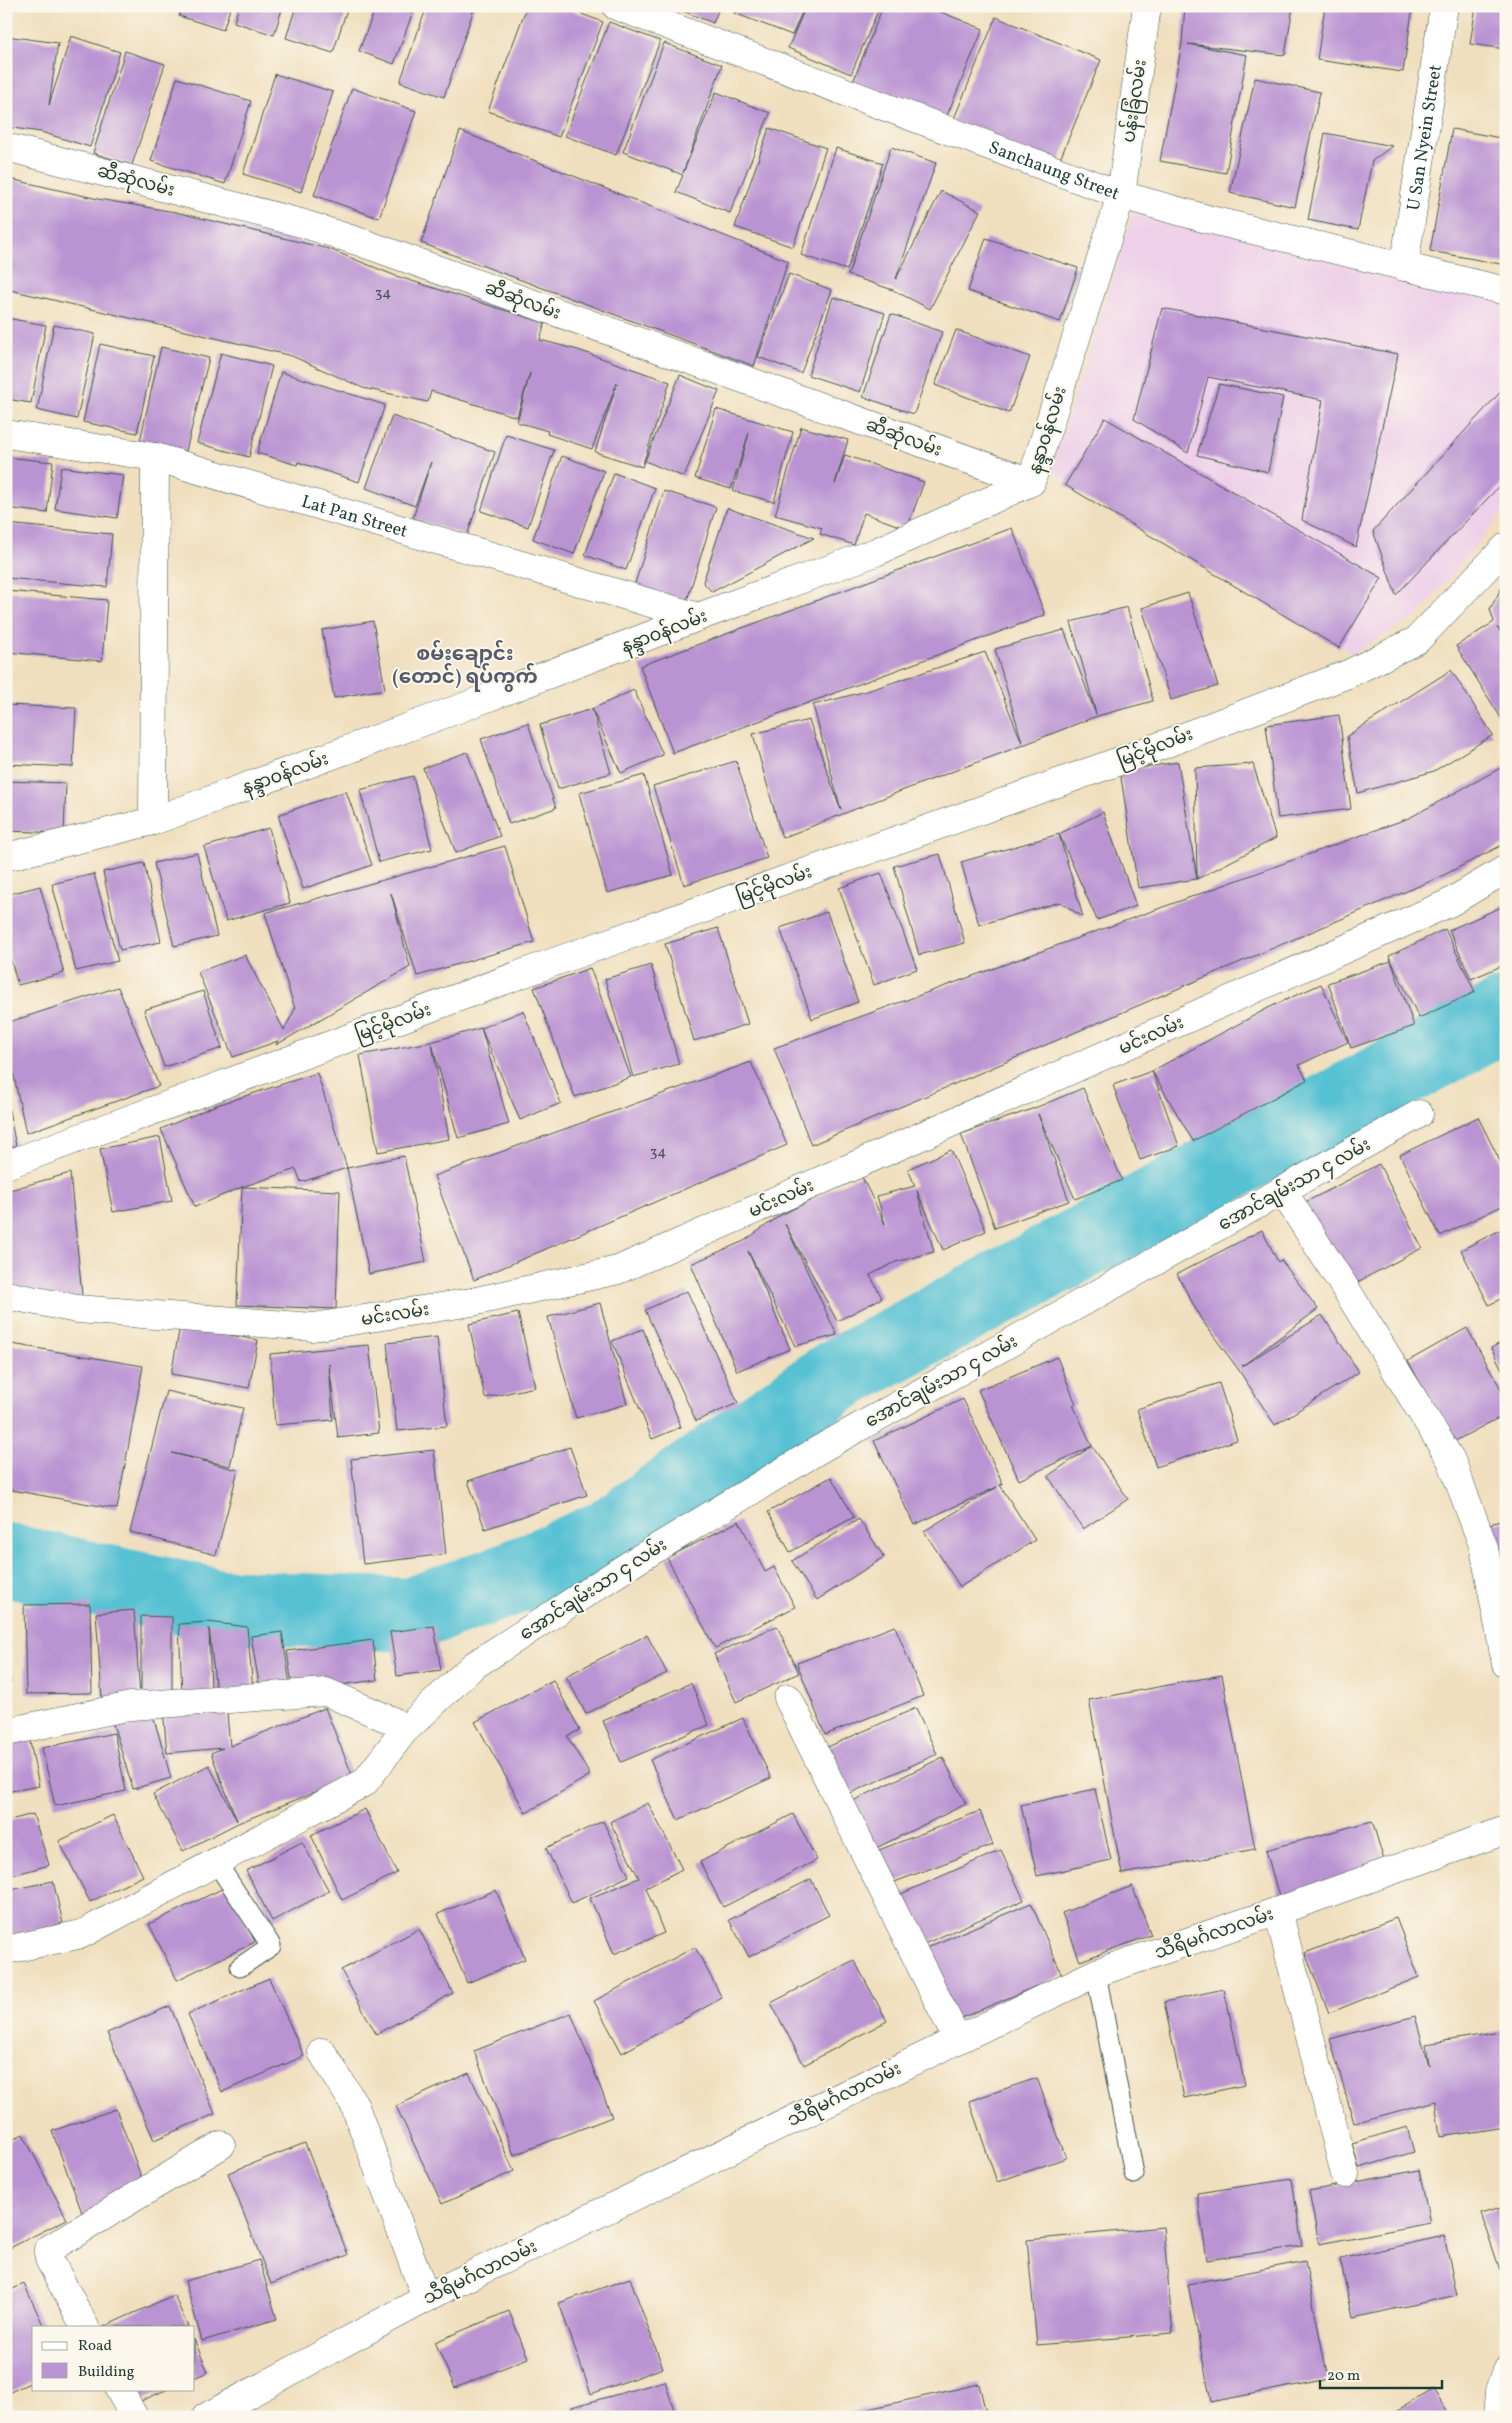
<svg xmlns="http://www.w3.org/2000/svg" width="1512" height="2423" viewBox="0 0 1512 2423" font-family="Vollkorn,'Noto Sans Myanmar',serif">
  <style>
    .built { fill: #eed0e8 }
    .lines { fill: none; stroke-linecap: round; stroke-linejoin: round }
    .river { stroke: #57c1d3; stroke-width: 74 }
    .building { fill: #ba93d2 }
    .lane-casing { stroke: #3e5549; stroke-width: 21 }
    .street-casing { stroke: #3e5549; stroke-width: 29 }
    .secondary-casing { stroke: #3e5549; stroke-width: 29 }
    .lane { stroke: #fff; stroke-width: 19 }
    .street { stroke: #fff; stroke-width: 28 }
    .secondary { stroke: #fff; stroke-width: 28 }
    .labels { text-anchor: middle; stroke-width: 4; stroke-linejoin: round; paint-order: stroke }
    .number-label { font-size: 15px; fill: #46525c }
    .street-label { font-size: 18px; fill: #1f3d34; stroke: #fbf7ec }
    .quarter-label { font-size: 20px; font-weight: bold; fill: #555b6b; stroke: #fbf7ec }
  </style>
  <rect width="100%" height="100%" fill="#fbf7ec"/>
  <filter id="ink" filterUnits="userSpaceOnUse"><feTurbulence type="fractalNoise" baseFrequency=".02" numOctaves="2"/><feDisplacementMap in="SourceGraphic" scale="10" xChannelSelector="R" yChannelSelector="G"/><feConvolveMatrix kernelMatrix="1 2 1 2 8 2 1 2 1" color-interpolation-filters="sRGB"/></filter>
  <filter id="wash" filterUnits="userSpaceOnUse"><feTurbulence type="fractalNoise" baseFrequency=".0096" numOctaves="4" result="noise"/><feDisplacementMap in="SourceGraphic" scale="20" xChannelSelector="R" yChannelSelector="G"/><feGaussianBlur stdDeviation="1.12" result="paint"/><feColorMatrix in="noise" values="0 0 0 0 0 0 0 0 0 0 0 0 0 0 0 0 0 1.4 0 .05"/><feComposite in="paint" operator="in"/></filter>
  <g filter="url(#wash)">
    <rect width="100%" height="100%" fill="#f0dfbe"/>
    <path class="built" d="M1135 208 1506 296V508L1418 616 1352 654 1051 471Z"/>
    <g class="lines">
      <path class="river" d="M6 1560 219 1606 409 1615 505 1581 608 1536 836 1376 1506 1014"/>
    </g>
    <g id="blocks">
      <path class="building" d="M182 6H231L223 30 179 16Z
        M239 6H283L274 35 234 22Z
        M296 6H348L333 53 286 38Z
        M376 6H415L394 64 359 51Z
        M427 6H475L444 97 400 82Z
        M527 6H560L603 22 559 137 488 111Z
        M670 6H720L713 23Z
        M736 6H805L792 35 734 13Z
        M806 6H880L851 74 788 48Z
        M883 6H926L983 29 946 118 853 82Z
        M1185 6H1293L1285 55 1188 44 1247 55 1226 173 1160 161 1182 43Z
        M1325 6H1413L1403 72 1317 60Z
        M1476 6H1506V49L1470 44Z
        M996 17 1101 60 1058 164 953 121Z
        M609 22 660 41 616 155 565 136Z
        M6 36 58 43 49 105 71 36 120 52 90 147 41 132 6 127Z
        M664 43 722 65 683 173 716 92 770 113 730 213 676 192 683 175 623 152Z
        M125 51 165 64 132 165 93 153Z
        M275 74 333 92 301 192 243 174Z
        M177 78 251 101 225 184 151 161Z
        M1255 78 1320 92 1295 207 1230 193Z
        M352 88 416 111 379 218 314 195Z
        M769 128 826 148 793 247 735 227Z
        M1452 129 1506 139V265L1430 251Z
        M460 131 788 261 754 366 421 243Z
        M1325 133 1392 146 1372 161 1358 230 1308 220Z
        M891 147 936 163 896 279 941 191 980 211 930 309 893 290 848 275Z
        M836 148 883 163 847 270 801 255Z
        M6 178 98 199 175 212 329 249 396 276 545 323 540 340 578 350 670 382 642 467 595 452 617 383 592 449 547 434 548 431 517 422 530 373 517 417 431 391 428 402 363 388 292 356 6 289Z
        M986 238 1078 268 1060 322 968 291Z
        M789 274 832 290 801 373 758 357Z
        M833 297 885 313 860 392 808 375Z
        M1162 308 1398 354 1356 547 1302 520 1323 400 1208 377 1188 453 1134 419Z
        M891 314 942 332 914 414 863 397Z
        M6 318 46 325 31 403 6 399Z
        M54 325 95 334 77 419 37 410Z
        M956 330 1030 357 1009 413 935 385Z
        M100 344 154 356 137 433 83 422Z
        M161 347 209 358 186 451 140 441Z
        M221 353 272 366 249 457 197 443Z
        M281 372 385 405 359 482 298 462 297 465 257 453Z
        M680 375 719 391 684 477 645 461Z
        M1219 384 1283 397 1268 472 1197 455Z
        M1506 386V479L1396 595 1373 531Z
        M716 409 793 432 774 502 733 491 749 433 731 489 695 478Z
        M392 416 495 452 467 536 413 518 431 462 415 506 366 488Z
        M1105 418 1382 578 1339 648 1065 485Z
        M801 427 848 440 835 484 845 455 924 482 907 529 864 513 854 545 820 534 822 528 775 515Z
        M506 435 554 450 528 527 481 511Z
        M562 456 604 471 574 554 533 539Z
        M6 457 53 462 47 513 6 508Z
        M61 467 123 475 117 518 55 509Z
        M614 473 655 488 626 570 585 555Z
        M664 491 716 507 685 607 633 590Z
        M727 508 814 538 712 592 703 582Z
        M6 524 112 534 107 587 6 578Z
        M1012 528 1045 615 673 753 640 666Z
        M1503 585 1506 587V639L1497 627 1506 641V726L1456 646 1494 622 1490 609Z
        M6 591 107 600 102 661 6 652Z
        M1188 593 1218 686 1171 700 1142 608Z
        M1127 607 1153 701 1097 716 1023 745 901 791 782 838 753 734 809 720 841 810 813 705 867 691 985 652 1023 745 995 649 1064 630 1096 714 1071 622Z
        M373 621 385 689 334 698 322 630Z
        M1451 670 1493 735 1434 771 1358 793 1347 736Z
        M634 690 663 755 621 773 592 709Z
        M6 705 76 708 73 767 6 764Z
        M592 709 611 773 558 789 540 725Z
        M1339 715 1351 809 1278 818 1266 725Z
        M528 723 556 808 509 824 481 739Z
        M467 752 500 836 456 853 423 768Z
        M736 761 767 858 684 885 653 786Z
        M1178 762 1197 879 1195 768 1253 764 1276 838 1197 879 1138 888 1120 771Z
        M1506 765V843L1440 877 811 1145 774 1048 1409 818Z
        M644 775 673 875 607 893 579 793Z
        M413 776 432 849 379 862 360 790Z
        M6 781 66 783 64 833 6 831Z
        M346 791 372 865 303 889 278 815Z
        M1103 812 1136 906 1097 920 1059 834 1083 917 1060 902 979 925 961 862 1059 834Z
        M269 828 290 903 226 921 204 847Z
        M505 846 534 942 417 976 391 893 410 967 276 1045 278 1041 233 1057 198 972 245 955 284 1030 295 1009 265 913Z
        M197 853 217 936 174 946 154 863Z
        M940 854 965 943 919 955 894 866Z
        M144 863 161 942 120 950 103 872Z
        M881 873 917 969 874 985 839 888Z
        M94 874 118 961 76 971 52 884Z
        M40 886 64 973 18 985 6 943V895Z
        M1506 905V964L1471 979 1449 930Z
        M827 912 858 1002 812 1019 780 928Z
        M718 928 748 1024 694 1041 665 944Z
        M1445 929 1475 992 1419 1018 1389 956Z
        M1391 961 1414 1026 1351 1048 1328 983Z
        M651 965 679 1064 633 1077 605 979Z
        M590 968 631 1077 575 1097 534 988Z
        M1321 984 1348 1042 1299 1065 1307 1080 1193 1141 1152 1071 1268 1008Z
        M118 987 159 1086 26 1133 6 1039V1023Z
        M203 991 222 1048 164 1067 144 1010Z
        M523 1011 561 1103 520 1120 481 1028Z
        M481 1028 509 1124 458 1138 432 1044 449 1139 378 1152 360 1055 431 1042Z
        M751 1062 787 1145 474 1280 434 1176Z
        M1152 1071 1179 1146 1140 1160 1113 1085Z
        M317 1073 347 1168 404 1156 426 1262 369 1274 347 1168 301 1182 296 1169 242 1187 340 1191 336 1309 237 1305 242 1187 195 1207 161 1129 214 1106Z
        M1083 1088 1122 1180 1075 1199 1038 1114 1069 1201 995 1228 961 1134 1035 1108Z
        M6 1095 16 1146 6 1148Z
        M1478 1117 1506 1173V1204L1440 1236 1400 1155Z
        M160 1137 172 1201 113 1212 100 1149Z
        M951 1150 986 1231 943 1250 917 1191 934 1252 896 1262 870 1275 882 1298 837 1321 785 1224 837 1335 795 1346 748 1251 790 1349 737 1371 691 1264 744 1241 781 1215 861 1175 885 1224 877 1196 915 1186 908 1169Z
        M1379 1164 1422 1248 1348 1287 1304 1203Z
        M70 1173 83 1305 6 1283V1191Z
        M1506 1227V1296L1489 1305 1461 1250Z
        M1262 1230 1278 1262 1281 1260 1318 1309 1242 1366 1322 1315 1359 1372 1275 1425 1238 1369 1201 1319 1177 1274Z
        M687 1291 738 1403 696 1421 645 1310Z
        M600 1303 627 1404 576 1418 548 1317Z
        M518 1313 535 1387 485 1398 469 1324Z
        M180 1326 258 1340 249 1388 171 1374Z
        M1467 1328 1506 1398V1414L1453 1442 1408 1361Z
        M643 1329 681 1427 652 1439 612 1341Z
        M437 1337 447 1426 397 1431 387 1343Z
        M1506 1340V1377L1491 1348Z
        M6 1343 143 1366 117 1509 6 1489Z
        M369 1345 379 1433 338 1438 329 1364 333 1420 275 1425 270 1354Z
        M1057 1357 1076 1404 1073 1405 1092 1446 1128 1499 1083 1529 1048 1476 1092 1446 1019 1480 978 1390Z
        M1219 1383 1237 1440 1156 1467 1137 1409Z
        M166 1391 243 1408 230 1466 172 1453 238 1470 216 1555 130 1532Z
        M963 1399 1003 1484 1000 1485 1035 1540 960 1587 924 1531 997 1487 914 1525 874 1441Z
        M570 1447 587 1495 485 1529 468 1481Z
        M434 1450 446 1554 363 1564 351 1459Z
        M831 1477 854 1517 790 1552 768 1512Z
        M859 1519 884 1557 817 1600 792 1561Z
        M1506 1520V1596L1485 1525Z
        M739 1521 765 1572 774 1567 795 1607 715 1648 667 1558Z
        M90 1604 92 1693 26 1694 24 1605Z
        M134 1610 140 1696 102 1699 96 1613Z
        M141 1616 172 1617V1699H141Z
        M208 1622 247 1627 253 1689 216 1692 209 1628 211 1692 182 1694 179 1624Z
        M434 1626 441 1670 397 1676 390 1632Z
        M777 1626 799 1673 736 1702 714 1654Z
        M895 1626 923 1696 825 1735 797 1663Z
        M282 1632 291 1691 261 1696 251 1636Z
        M647 1635 667 1673 586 1714 566 1676Z
        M373 1640 377 1680 293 1691 287 1651Z
        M6 1655 11 1683 6 1684Z
        M1222 1675 1255 1849 1122 1874 1089 1700Z
        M553 1680 580 1730 567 1736 590 1775 526 1813 475 1722Z
        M691 1683 709 1725 621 1762 603 1721Z
        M226 1703 230 1746 325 1708 353 1777 238 1823 183 1851 153 1794 209 1765 237 1821 211 1753 223 1748 167 1753 163 1709Z
        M916 1708 937 1754 844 1796 823 1749Z
        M152 1712 171 1778 133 1789 113 1724Z
        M743 1718 771 1778 678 1820 650 1760Z
        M114 1733 126 1791 55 1806 42 1748Z
        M29 1737 39 1786 6 1792V1741Z
        M943 1757 966 1804 874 1849 851 1802Z
        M1095 1789 1111 1860 1037 1876 1021 1805Z
        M648 1803 682 1869 646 1888 664 1933 614 1954 590 1898 639 1878 610 1822Z
        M365 1809 397 1873 342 1900 311 1835Z
        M980 1811 993 1845 892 1883 879 1850Z
        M33 1814 49 1865 6 1877V1821Z
        M793 1814 817 1860 723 1907 700 1862Z
        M113 1815 143 1876 90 1902 59 1841Z
        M603 1821 629 1876 572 1903 546 1848Z
        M1372 1821 1386 1867 1279 1897 1266 1850Z
        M302 1842 329 1891 272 1921 246 1871Z
        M1001 1850 1024 1900 924 1944 901 1894Z
        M811 1879 829 1915 749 1957 729 1920Z
        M53 1881 63 1923 6 1937V1891Z
        M228 1886 255 1942 177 1980 149 1924Z
        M1132 1886 1151 1935 1080 1961 1062 1913Z
        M496 1890 525 1959 467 1983 438 1914Z
        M1031 1903 1062 1975 952 2022 921 1950Z
        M1396 1918 1419 1977 1329 2013 1305 1953Z
        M419 1929 453 1993 376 2034 341 1970Z
        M695 1947 722 1998 622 2053 594 2001Z
        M854 1960 887 2021 804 2065 771 2003Z
        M269 1978 304 2056 222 2092 188 2014Z
        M1224 1989 1245 2085 1184 2098 1164 2002Z
        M170 2006 215 2114 154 2140 107 2033Z
        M571 2013 612 2117 514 2155 474 2051Z
        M1415 2016 1429 2066 1426 2044 1506 2031V2127L1440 2137 1435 2101 1354 2123 1330 2039Z
        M469 2073 514 2171 442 2204 396 2106Z
        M1037 2078 1066 2158 997 2182 969 2101Z
        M116 2109 148 2195 84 2218 52 2131Z
        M1407 2127 1414 2152 1359 2168 1352 2143Z
        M23 2134 67 2219 6 2250V2143Z
        M305 2143 348 2255 271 2284 228 2173Z
        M1419 2170 1430 2223 1319 2244 1309 2191Z
        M1292 2179 1302 2246 1207 2260 1197 2193Z
        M1506 2206V2272L1501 2273 1481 2214Z
        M1163 2227 1173 2333 1037 2345 1027 2240Z
        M1444 2236 1457 2295 1353 2318 1340 2259Z
        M259 2260 277 2319 202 2341 185 2281Z
        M1305 2261 1328 2379 1211 2402 1188 2284Z
        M630 2278 663 2368 591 2394 559 2303Z
        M24 2284 44 2327H34V2381L6 2394V2292Z
        M174 2295 188 2327H103Z
        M509 2311 528 2358 455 2388 435 2342Z
        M194 2339 208 2372 194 2378Z
        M665 2381 676 2417H575L572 2407Z
        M979 2384 987 2417H838L837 2416Z
        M125 2389H168L132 2405Z
        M1433 2389 1450 2417H1387Z"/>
    </g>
  </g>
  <g filter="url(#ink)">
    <use href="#blocks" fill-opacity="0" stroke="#3e5549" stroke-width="1"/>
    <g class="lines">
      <defs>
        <path id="lane" d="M216 1862 270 1944 271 1946 240 1967
          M1096 1973 1134 2174"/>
        <g id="street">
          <path d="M6 147 301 223 363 243 1031 482"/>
          <path id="s1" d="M1404 267 1444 6"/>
          <path id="s2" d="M6 434 155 457 698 617"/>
          <path d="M153 821 155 457"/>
          <path d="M6 857 153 821 458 709 698 617 876 552 1031 482 1121 195 1147 6"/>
          <path d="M6 1165 554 962 1128 758 1348 674 1417 640 1506 547"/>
          <path d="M1282 1190 1349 1294 1451 1460 1484 1548 1506 1664"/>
          <path d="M6 1295 77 1309 313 1327 472 1302 618 1270 1449 903 1506 869"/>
          <path d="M788 1698 957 2039"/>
          <path d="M6 1732 131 1706 326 1692 393 1721 403 1732"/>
          <path d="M1278 1911 1345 2174"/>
          <path d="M6 1950 82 1934 365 1782 403 1732 473 1666 637 1560 820 1449 1419 1114"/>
          <path d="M322 2052 354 2104 426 2298"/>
          <path d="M85 2327 49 2259V2249L221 2145"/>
          <path d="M119 2389 134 2417"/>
          <path d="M206 2417 449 2286 1096 1973 1278 1911 1506 1830"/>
          <path d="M1497 2417 1499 2391 1506 2370"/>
        </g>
        <g id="secondary">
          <path id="s3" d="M616 6 1121 195 1207 219 1506 291"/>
        </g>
      </defs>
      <use href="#lane" class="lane-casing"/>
      <use href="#street" class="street-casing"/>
      <use href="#secondary" class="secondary-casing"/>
      <use href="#lane" class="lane"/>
      <use href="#street" class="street"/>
      <use href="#secondary" class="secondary"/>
    </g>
  </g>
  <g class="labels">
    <g class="number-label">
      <text x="383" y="297">34</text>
      <text x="658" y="1156">34</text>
    </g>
    <g class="street-label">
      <text transform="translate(1134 101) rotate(-82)" y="6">ပန်းခြံလမ်း</text>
      <text dy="6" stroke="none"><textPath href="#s1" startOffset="131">U San Nyein Street</textPath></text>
      <text dy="6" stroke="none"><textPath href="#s3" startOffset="468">Sanchaung Street</textPath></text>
      <text transform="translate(136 180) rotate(15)" y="6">ဆီဆုံလမ်း</text>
      <text transform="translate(523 300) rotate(20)" y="6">ဆီဆုံလမ်း</text>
      <text transform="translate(1047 430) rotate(-73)" y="6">နန္ဒာ၀န်လမ်း</text>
      <text transform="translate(904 437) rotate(20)" y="6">ဆီဆုံလမ်း</text>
      <text dy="6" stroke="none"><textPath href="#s2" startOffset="359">Lat Pan Street</textPath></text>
      <text transform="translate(664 631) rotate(-21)" y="6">နန္ဒာ၀န်လမ်း</text>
      <text transform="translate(1155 747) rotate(-21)" y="6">မြင့်မိုလမ်း</text>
      <text transform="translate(285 773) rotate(-20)" y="6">နန္ဒာ၀န်လမ်း</text>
      <text transform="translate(774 884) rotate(-20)" y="6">မြင့်မိုလမ်း</text>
      <text transform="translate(393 1022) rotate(-20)" y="6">မြင့်မိုလမ်း</text>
      <text transform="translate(1151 1035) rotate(-24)" y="6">မင်းလမ်း</text>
      <text transform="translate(1294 1184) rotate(-29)" y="6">အောင်ချမ်းသာ ၄ လမ်း</text>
      <text transform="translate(781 1198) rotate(-24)" y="6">မင်းလမ်း</text>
      <text transform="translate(395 1314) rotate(-9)" y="6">မင်းလမ်း</text>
      <text transform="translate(941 1381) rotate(-29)" y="6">အောင်ချမ်းသာ ၄ လမ်း</text>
      <text transform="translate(593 1589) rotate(-33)" y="6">အောင်ချမ်းသာ ၄ လမ်း</text>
      <text transform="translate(1214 1933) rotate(-19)" y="6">သီရိမင်္ဂလာလမ်း</text>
      <text transform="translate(844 2094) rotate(-26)" y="6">သီရိမင်္ဂလာလမ်း</text>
      <text transform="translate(480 2272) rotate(-26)" y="6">သီရိမင်္ဂလာလမ်း</text>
    </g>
    <g class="quarter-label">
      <text x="465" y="660">စမ်းချောင်း<tspan x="465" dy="23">(တောင်) ရပ်ကွက်</tspan></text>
    </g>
  </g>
  <rect width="1512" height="2423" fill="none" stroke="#fbf7ec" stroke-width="25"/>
  <rect x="32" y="2326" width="162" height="65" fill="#fbf7ec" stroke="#a3ada2"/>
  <rect x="42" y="2342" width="25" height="8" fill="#ffffff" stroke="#a3ada2"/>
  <text x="78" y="2350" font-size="15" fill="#1f3d34">Road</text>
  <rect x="42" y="2363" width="25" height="15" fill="#ba93d2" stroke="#a3ada2"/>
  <text x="78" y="2376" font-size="15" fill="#1f3d34">Building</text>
  <path d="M1320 2380v8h122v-8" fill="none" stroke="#1f3d34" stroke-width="2.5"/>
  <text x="1327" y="2380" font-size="15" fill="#1f3d34" stroke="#fbf7ec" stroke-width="4" paint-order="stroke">20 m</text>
</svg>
